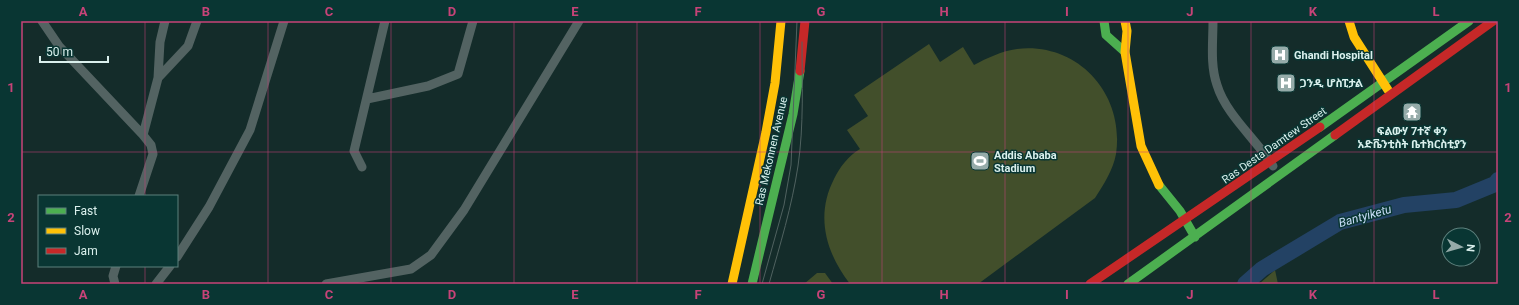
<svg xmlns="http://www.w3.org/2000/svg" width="1519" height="305" viewBox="0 0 1519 305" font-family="Roboto,'Noto Sans Ethiopic',sans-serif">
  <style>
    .green { fill: #424f2b }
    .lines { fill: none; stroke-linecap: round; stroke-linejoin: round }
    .river { stroke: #234264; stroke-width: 16 }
    .street { stroke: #536362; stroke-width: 9 }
    .fast { stroke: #4caf50; stroke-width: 9 }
    .slow { stroke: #ffc107; stroke-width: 9 }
    .jam { stroke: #c62828; stroke-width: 9 }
    .tram { stroke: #506260; stroke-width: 1 }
    .grid { fill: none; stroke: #c74378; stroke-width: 1; stroke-opacity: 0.55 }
    .labels { text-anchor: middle; stroke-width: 3; stroke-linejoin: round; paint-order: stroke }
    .poi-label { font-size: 11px; font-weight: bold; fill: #daf0ed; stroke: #093633; text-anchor: start }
    .street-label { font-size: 11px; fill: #daf0ed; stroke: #093633 }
    .water-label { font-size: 12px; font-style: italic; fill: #c9def8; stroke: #093633 }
    .neatline { fill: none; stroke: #c74378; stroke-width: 1.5 }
    .grid-label { font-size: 13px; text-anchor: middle; font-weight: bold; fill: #c74378 }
  </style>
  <rect width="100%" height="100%" fill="#142c2a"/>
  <path class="green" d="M929 44 940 62 963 47 974 65C987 58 1002 51 1017 49 1078 42 1125 94 1116 154 1113 170 1104 184 1095 198L978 284H850C826 253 815 216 834 179 840 167 848 156 860 149L847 130 868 116 854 95Z
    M1275 270 1278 284H1259Z
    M817 273H825L833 284H804Z"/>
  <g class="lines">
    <path class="river" d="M1245 284 1262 269 1340 222 1404 205 1456 200 1495 184 1498 180"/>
    <path class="street" d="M42 21 59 46 143 135 151 145 153 154 139 196
      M1213 21C1213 42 1210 65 1217 85 1226 115 1257 140 1273 166
      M158 78 188 46 197 21
      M367 99 428 86 458 74 473 21
      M143 135 158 78 160 42 165 21
      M362 167 354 151 385 21
      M177 257 209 207 250 130 284 21
      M115 284 113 276 116 266
      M156 284 170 266
      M326 284 411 269 431 255 464 210 579 21"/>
    <path class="fast" d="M1104 21 1106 35 1125 52
      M1320 127 1469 21
      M1159 185 1180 211 1195 237
      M752 284 793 114 800 71
      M1128 284 1335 135"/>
    <path class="slow" d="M1125 21 1127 31 1125 52 1141 146 1159 185
      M1349 21 1354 37 1388 90
      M732 284 766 132 775 83 781 21"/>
    <path class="jam" d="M800 71 805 21
      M1335 135 1493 21
      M1090 284 1320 127"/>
    <path class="tram" d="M762 284 784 205 791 165 797 21
      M769 284C780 245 792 206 798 166 804 125 802 83 802 42"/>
  </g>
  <path class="grid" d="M145 21V196M268 21V284M391 21V284M514 21V284M637 21V284M760 21V284M882 21V284M1005 21V284M1128 21V284M1251 21V284M1374 21V284M21 152H1498M145 266V284"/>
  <defs>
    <symbol id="hospital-square" viewBox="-11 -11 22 22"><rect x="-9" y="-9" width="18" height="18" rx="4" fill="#95aba9" stroke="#093633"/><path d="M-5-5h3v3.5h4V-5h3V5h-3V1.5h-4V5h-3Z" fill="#fff"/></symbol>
    <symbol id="temple-square" viewBox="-11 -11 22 22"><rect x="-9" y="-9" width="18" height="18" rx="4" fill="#95aba9" stroke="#093633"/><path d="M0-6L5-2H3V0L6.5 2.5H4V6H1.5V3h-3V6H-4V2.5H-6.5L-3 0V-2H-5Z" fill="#fff"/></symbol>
    <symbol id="stadium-square" viewBox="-11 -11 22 22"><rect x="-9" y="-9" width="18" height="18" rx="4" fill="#95aba9" stroke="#093633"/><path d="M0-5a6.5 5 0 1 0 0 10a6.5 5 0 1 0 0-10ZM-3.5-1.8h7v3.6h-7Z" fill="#fff"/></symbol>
  </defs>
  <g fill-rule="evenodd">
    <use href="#hospital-square" x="1269" y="44" width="22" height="22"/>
    <use href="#hospital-square" x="1275" y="72" width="22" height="22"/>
    <use href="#temple-square" x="1401" y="101" width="22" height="22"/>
    <use href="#stadium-square" x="969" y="150" width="22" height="22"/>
  </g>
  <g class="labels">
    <g class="poi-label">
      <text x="1294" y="59">Ghandi Hospital</text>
      <text x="1300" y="87">ጋንዲ ሆስፒታል</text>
      <text x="1412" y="135" text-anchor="middle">ፍልውሃ 7ተኛ ቀን<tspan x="1412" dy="13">አድቬንቲስት ቤተክርስቲያን</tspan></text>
      <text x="994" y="159">Addis Ababa<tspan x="994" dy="13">Stadium</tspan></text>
    </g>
    <g class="street-label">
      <text transform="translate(1274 145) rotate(-35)" y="4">Ras Desta Damtew Street</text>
      <text transform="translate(771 151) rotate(-77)" y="4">Ras Mekonnen Avenue</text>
    </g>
    <g class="water-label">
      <text transform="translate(1365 216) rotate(-16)" y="4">Bantyiketu</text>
    </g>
  </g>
  <rect width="1519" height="305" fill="none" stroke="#093633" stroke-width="44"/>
  <rect x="38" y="195" width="140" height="72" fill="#093633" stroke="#5d807d"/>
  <rect x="46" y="208" width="20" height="6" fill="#4caf50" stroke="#5d807d"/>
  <text x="74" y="215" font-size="12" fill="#daf0ed">Fast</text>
  <rect x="46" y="228" width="20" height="6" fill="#ffc107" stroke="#5d807d"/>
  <text x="74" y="235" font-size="12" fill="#daf0ed">Slow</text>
  <rect x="46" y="248" width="20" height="6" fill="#c62828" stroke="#5d807d"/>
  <text x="74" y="255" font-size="12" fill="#daf0ed">Jam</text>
  <g transform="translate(1461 247) rotate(96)"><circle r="19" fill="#093633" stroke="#5d807d"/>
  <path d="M0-3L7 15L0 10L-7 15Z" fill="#95aba9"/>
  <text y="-6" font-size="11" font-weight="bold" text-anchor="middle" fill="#daf0ed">N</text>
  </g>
  <path d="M40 56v6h68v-6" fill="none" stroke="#daf0ed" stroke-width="2"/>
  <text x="46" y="56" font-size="12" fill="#daf0ed" stroke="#093633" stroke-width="3" paint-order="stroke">50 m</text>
  <rect x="22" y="22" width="1475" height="261" class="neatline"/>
  <g class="grid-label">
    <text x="83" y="16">A</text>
    <text x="206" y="16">B</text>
    <text x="329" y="16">C</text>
    <text x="452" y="16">D</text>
    <text x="575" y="16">E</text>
    <text x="698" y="16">F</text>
    <text x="821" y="16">G</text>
    <text x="944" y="16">H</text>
    <text x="1067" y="16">I</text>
    <text x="1190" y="16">J</text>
    <text x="1313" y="16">K</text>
    <text x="1436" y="16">L</text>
    <text x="11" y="92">1</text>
    <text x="1508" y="92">1</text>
    <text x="11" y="222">2</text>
    <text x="1508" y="222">2</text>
    <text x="83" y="299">A</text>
    <text x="206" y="299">B</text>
    <text x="329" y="299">C</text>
    <text x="452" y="299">D</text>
    <text x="575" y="299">E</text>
    <text x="698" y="299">F</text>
    <text x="821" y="299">G</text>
    <text x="944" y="299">H</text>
    <text x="1067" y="299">I</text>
    <text x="1190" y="299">J</text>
    <text x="1313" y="299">K</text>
    <text x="1436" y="299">L</text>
  </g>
</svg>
